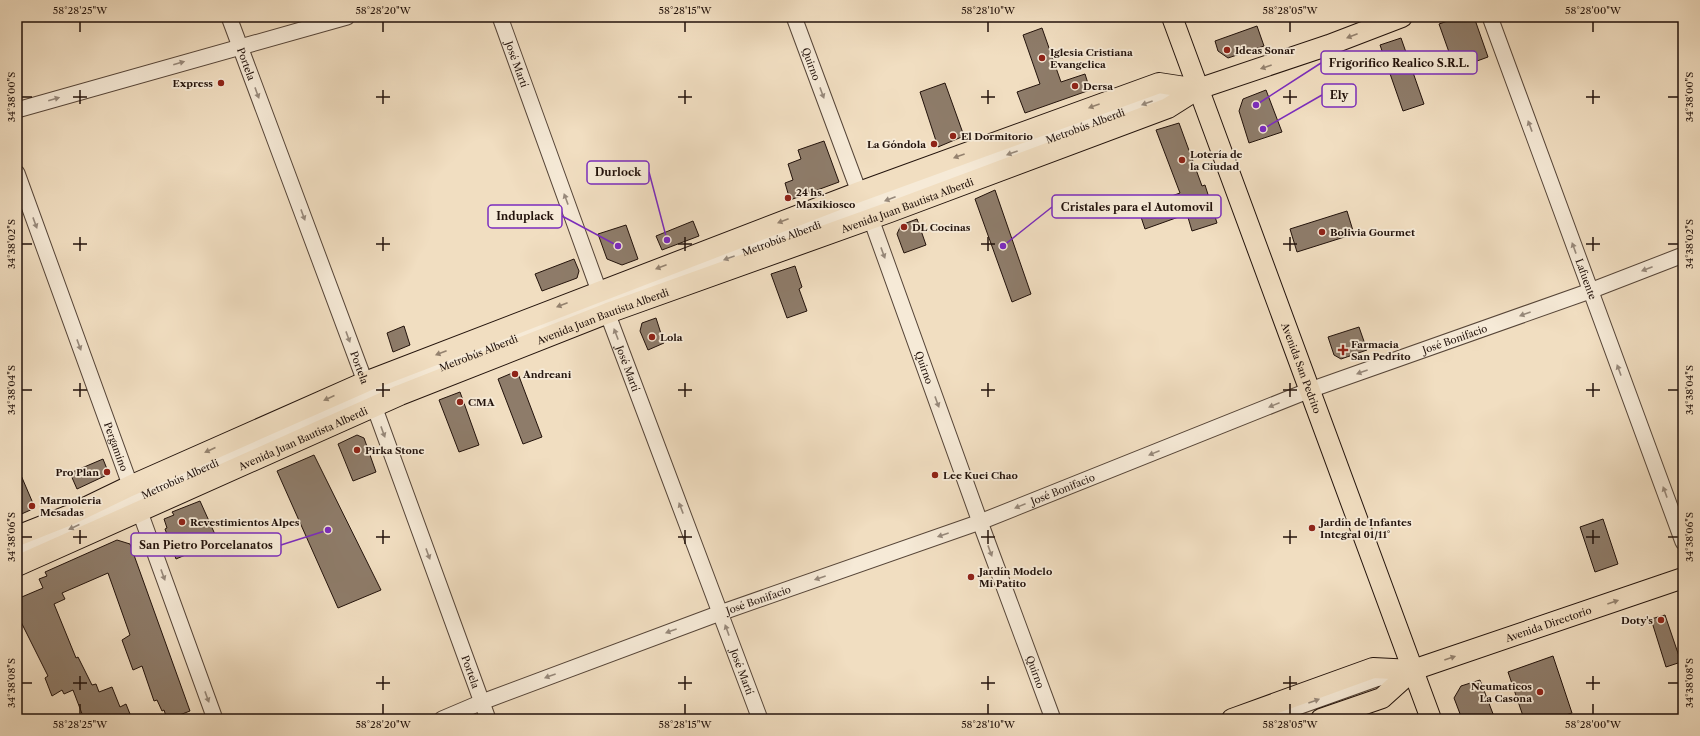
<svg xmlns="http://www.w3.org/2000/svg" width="1700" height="736" viewBox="0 0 1700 736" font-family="'Libre Caslon Text',serif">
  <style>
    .building { fill: #8e7c6a; stroke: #22120b }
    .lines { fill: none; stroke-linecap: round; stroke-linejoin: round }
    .minor-casing { stroke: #564538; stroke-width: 17 }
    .major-casing { stroke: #22120b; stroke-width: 22 }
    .minor { stroke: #f6ead7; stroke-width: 15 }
    .major { stroke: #f1dec1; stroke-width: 20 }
    .oneway { fill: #94826f }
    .oneway2 { fill: #97897b }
    .ticks { fill: none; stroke: #22120b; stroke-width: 1.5 }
    .poi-dot { fill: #8f2418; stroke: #f6ead7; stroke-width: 1.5 }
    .labels { text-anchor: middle; stroke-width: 3.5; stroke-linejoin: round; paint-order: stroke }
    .poi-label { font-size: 10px; font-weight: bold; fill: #22120b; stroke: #f6ead7; text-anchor: start }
    .street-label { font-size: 10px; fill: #22120b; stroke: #f6ead7 }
    .leader { fill: none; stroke: #7b2cbf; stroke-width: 1.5 }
    .callout-dot { fill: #7b2cbf; stroke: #f6ead7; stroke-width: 1.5 }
    .callout { fill: #f6ead7; stroke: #7b2cbf; stroke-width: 1.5 }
    .callout-label { font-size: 11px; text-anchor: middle; font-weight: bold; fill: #22120b }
    .neatline { fill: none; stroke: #22120b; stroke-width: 1.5 }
    .ticks-label { font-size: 10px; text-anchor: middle; fill: #22120b }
  </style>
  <rect width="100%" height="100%" fill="#f1dec1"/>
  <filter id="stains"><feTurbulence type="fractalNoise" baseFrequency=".005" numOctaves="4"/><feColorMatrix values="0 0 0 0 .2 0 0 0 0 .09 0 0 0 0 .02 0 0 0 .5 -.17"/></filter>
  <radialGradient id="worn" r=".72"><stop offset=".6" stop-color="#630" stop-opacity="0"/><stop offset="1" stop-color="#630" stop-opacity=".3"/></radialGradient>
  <path class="building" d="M1459 17H1474L1488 57 1455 69 1439 24Z
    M1257 26 1264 46 1228 58 1218 51 1215 41Z
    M1042 28 1061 82 1085 74 1090 90 1025 113 1017 92 1040 84 1023 35Z
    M1401 38 1424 104 1403 111 1380 45Z
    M945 83 964 136 938 147 920 92Z
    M1266 90 1282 132 1249 143 1239 111 1243 99Z
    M1179 123 1202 186 1205 185 1217 223 1192 231 1187 214 1145 229 1138 208 1180 193 1156 130Z
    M824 141 839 182 790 200 785 183 793 180 788 164 801 159 798 150Z
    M995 190 1031 294 1012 302 975 199Z
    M1347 211 1354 234 1297 252 1290 229Z
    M917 219 926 245 904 253 897 234 901 225Z
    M693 221 699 236 662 250 656 236Z
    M626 225 638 259 622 265 607 259 598 234Z
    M574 259 579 271 577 278 542 291 535 274Z
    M795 266 802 287 799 289 807 311 787 318 771 274Z
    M656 318 664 343 648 350 640 331 642 323Z
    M404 326 410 345 393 352 387 333Z
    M1359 327 1367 350 1341 359 1334 355 1328 337Z
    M517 371 542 437 523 444 498 379Z
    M460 392 479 445 459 452 439 400Z
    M357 435 364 438 376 472 353 481 338 444Z
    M314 455 381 590 338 608 277 471Z
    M103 459 109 474 77 489 70 473Z
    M17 466 35 508 17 516Z
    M200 501 218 541 176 559 165 529 167 528 164 519 174 515 172 512Z
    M1603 519 1618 564 1595 572 1580 527Z
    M117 540 130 544 190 711 169 719H167L164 710 162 711 157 700 154 701 142 666 133 670 122 640 130 635 108 573 62 593 65 599 54 604 76 658 78 657 92 685 96 684 99 692 112 687 120 707 126 704 132 719H84L73 690 64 694 62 690 52 696 45 678 48 676 17 614V599L43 588 39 579 47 576 45 572Z
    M1665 615 1681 662 1666 667 1651 619Z
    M1553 656 1572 713 1553 719H1524L1508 672Z
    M1480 680 1495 719H1462L1454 698 1461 686Z"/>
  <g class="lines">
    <defs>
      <g id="minor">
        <path id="s1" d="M229 17 370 395 488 719"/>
        <path id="s2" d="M500 17 599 291 760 719"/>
        <path id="s3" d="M794 17 859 192 871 219 980 522 1053 719"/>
        <path id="s4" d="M1490 17 1683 542"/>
        <path d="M17 110 347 17"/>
        <path id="s5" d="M17 173 215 719"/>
        <path id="s6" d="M17 553 165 485 370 395 604 304 1163 97 1187 92"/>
        <path id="s7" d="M442 719 482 702 720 613 980 522 1310 390 1590 291 1683 255"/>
        <path d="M1264 719 1376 679 1398 674"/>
      </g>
      <g id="major">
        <path id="s8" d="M1172 17 1431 719"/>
        <path d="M17 536 70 515 130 486 365 382 859 192 1159 83 1198 89"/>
        <path id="s9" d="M17 566 400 395 608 313 890 212 1168 108 1198 89 1329 45 1402 17"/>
        <path id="s10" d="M1232 719 1373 668 1413 670 1683 578"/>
        <path d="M1321 719 1382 698 1413 670"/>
      </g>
    </defs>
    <use href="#minor" class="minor-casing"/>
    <use href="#major" class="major-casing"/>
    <use href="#minor" class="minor"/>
    <use href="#major" class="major"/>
  </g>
  <defs><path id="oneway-solid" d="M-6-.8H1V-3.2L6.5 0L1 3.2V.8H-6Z"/></defs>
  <g class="oneway">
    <use href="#oneway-solid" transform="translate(1352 36) rotate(159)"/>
    <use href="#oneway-solid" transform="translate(1266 67) rotate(161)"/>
    <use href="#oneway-solid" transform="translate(1094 106) rotate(160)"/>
    <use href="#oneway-solid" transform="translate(959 156) rotate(160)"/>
    <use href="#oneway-solid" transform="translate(783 221) rotate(159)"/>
    <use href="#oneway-solid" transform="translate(661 267) rotate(159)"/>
    <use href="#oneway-solid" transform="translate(562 305) rotate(159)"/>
    <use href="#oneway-solid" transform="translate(441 353) rotate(159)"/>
    <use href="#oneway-solid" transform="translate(329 398) rotate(156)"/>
    <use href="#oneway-solid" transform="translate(210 450) rotate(156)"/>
    <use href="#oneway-solid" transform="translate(1613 602) rotate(-19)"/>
    <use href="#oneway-solid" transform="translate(1450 658) rotate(-19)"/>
  </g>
  <g class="oneway2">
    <use href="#oneway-solid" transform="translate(179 63) rotate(-16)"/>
    <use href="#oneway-solid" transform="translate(257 93) rotate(70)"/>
    <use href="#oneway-solid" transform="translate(822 93) rotate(70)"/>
    <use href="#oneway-solid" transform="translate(54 99) rotate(-16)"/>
    <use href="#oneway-solid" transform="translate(1147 103) rotate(160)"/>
    <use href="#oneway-solid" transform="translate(1530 126) rotate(-110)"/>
    <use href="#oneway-solid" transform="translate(1012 153) rotate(160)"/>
    <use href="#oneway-solid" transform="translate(566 199) rotate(-110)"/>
    <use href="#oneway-solid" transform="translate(890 199) rotate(159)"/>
    <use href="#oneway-solid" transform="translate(303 215) rotate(70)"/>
    <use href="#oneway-solid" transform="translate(35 223) rotate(70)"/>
    <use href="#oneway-solid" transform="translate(1574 248) rotate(-110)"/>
    <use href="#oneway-solid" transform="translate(883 253) rotate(70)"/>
    <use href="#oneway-solid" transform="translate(729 258) rotate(160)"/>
    <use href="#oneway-solid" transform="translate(1647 269) rotate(159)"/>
    <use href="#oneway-solid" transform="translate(1525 314) rotate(160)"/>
    <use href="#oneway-solid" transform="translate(616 334) rotate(-111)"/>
    <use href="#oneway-solid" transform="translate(348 337) rotate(70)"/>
    <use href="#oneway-solid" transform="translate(79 345) rotate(70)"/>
    <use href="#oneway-solid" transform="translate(1619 370) rotate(-110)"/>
    <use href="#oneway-solid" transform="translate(1362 372) rotate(160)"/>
    <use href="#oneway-solid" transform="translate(937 402) rotate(70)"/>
    <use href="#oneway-solid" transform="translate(1274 405) rotate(158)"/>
    <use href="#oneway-solid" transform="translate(383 432) rotate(70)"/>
    <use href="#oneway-solid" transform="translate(1154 453) rotate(158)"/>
    <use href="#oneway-solid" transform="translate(1665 492) rotate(-110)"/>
    <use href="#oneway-solid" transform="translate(1020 506) rotate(158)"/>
    <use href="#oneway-solid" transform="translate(681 508) rotate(-111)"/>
    <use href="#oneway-solid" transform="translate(74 527) rotate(155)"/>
    <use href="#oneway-solid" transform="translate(943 535) rotate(161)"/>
    <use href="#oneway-solid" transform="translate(990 551) rotate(70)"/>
    <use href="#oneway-solid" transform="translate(428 554) rotate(70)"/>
    <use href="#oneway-solid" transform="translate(163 575) rotate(70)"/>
    <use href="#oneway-solid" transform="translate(820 578) rotate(161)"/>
    <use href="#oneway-solid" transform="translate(727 630) rotate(-110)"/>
    <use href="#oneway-solid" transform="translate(671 631) rotate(160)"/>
    <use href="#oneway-solid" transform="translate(550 676) rotate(160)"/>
    <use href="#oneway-solid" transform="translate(207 697) rotate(70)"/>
    <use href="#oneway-solid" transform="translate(1314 701) rotate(-20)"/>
  </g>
  <path class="ticks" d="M80 22V32M383 22V32M685 22V32M988 22V32M1290 22V32M1593 22V32M80 90V104M383 90V104M685 90V104M988 90V104M1290 90V104M1593 90V104M22 97H32M73 97H87M376 97H390M678 97H692M981 97H995M1283 97H1297M1586 97H1600M1668 97H1678M80 237V251M383 237V251M685 237V251M988 237V251M1290 237V251M1593 237V251M22 244H32M73 244H87M376 244H390M678 244H692M981 244H995M1283 244H1297M1586 244H1600M1668 244H1678M80 383V397M383 383V397M685 383V397M988 383V397M1290 383V397M1593 383V397M22 390H32M73 390H87M376 390H390M678 390H692M981 390H995M1283 390H1297M1586 390H1600M1668 390H1678M80 530V544M383 530V544M685 530V544M988 530V544M1290 530V544M1593 530V544M22 537H32M73 537H87M376 537H390M678 537H692M981 537H995M1283 537H1297M1586 537H1600M1668 537H1678M80 676V690M383 676V690M685 676V690M988 676V690M1290 676V690M1593 676V690M22 683H32M73 683H87M376 683H390M678 683H692M981 683H995M1283 683H1297M1586 683H1600M1668 683H1678M80 704V714M383 704V714M685 704V714M988 704V714M1290 704V714M1593 704V714"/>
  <g class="poi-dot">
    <circle cx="1227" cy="50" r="4"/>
    <circle cx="1042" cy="58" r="4"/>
    <circle cx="221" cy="83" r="4"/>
    <circle cx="1075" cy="86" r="4"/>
    <circle cx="953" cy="136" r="4"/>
    <circle cx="934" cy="144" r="4"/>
    <circle cx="1182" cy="160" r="4"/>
    <circle cx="788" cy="198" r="4"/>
    <circle cx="904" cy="227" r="4"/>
    <circle cx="1322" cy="232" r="4"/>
    <circle cx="652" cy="337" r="4"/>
    <path d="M1341 344h4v4h4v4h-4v4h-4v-4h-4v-4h4z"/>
    <circle cx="515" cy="374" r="4"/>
    <circle cx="460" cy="402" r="4"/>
    <circle cx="357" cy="450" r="4"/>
    <circle cx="107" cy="472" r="4"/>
    <circle cx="935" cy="475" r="4"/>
    <circle cx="32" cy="506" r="4"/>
    <circle cx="182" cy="522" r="4"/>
    <circle cx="1312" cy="528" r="4"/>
    <circle cx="971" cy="577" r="4"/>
    <circle cx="1661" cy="620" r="4"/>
    <circle cx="1540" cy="692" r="4"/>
  </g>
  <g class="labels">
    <g class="poi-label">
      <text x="1235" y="54">Ideas Sonar</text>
      <text x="1050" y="56">Iglesia Cristiana<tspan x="1050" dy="12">Evangelica</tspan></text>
      <text x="213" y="87" text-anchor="end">Express</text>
      <text x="1083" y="90">Dersa</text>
      <text x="961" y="140">El Dormitorio</text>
      <text x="926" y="148" text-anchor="end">La Góndola</text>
      <text x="1190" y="158">Lotería de<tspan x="1190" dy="12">la Ciudad</tspan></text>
      <text x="796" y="196">24 hs.<tspan x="796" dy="12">Maxikiosco</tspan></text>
      <text x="912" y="231">DL Cocinas</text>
      <text x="1330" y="236">Bolivia Gourmet</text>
      <text x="660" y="341">Lola</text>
      <text x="1351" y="348">Farmacia<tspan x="1351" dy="12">San Pedrito</tspan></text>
      <text x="523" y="378">Andreani</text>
      <text x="468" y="406">CMA</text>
      <text x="365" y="454">Pirka Stone</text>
      <text x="99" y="476" text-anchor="end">Pro Plan</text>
      <text x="943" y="479">Lee Kuei Chao</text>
      <text x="40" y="504">Marmoleria<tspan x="40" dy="12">Mesadas</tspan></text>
      <text x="190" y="526">Revestimientos Alpes</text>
      <text x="1320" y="526">Jardín de Infantes<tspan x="1320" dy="12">Integral 01/11°</tspan></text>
      <text x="979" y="575">Jardín Modelo<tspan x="979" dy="12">Mi Patito</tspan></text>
      <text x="1653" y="624" text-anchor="end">Doty's</text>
      <text x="1532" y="690" text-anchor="end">Neumaticos<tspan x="1532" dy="12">La Casona</tspan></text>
    </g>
    <g class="street-label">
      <text dy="4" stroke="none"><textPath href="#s1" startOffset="50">Portela</textPath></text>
      <text dy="4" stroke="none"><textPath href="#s2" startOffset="50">José Martí</textPath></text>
      <text dy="4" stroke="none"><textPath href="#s3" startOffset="50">Quirno</textPath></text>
      <text dy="4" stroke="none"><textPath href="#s6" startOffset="1151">Metrobús Alberdi</textPath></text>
      <text dy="4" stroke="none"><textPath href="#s9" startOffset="961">Avenida Juan Bautista Alberdi</textPath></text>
      <text dy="4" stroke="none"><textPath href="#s6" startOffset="827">Metrobús Alberdi</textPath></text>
      <text dy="4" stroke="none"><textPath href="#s4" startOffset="279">Lafuente</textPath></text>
      <text dy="4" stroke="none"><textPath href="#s9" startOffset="637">Avenida Juan Bautista Alberdi</textPath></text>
      <text dy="4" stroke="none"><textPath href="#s7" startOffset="1082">José Bonifacio</textPath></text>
      <text dy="4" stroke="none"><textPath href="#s6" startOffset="503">Metrobús Alberdi</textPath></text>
      <text dy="4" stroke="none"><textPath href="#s1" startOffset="374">Portela</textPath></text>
      <text dy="4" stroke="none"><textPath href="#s3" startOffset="374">Quirno</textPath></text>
      <text dy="4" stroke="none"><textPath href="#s8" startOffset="374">Avenida San Pedrito</textPath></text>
      <text dy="4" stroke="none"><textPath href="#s2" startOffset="374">José Martí</textPath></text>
      <text dy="4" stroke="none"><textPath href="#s9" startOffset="313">Avenida Juan Bautista Alberdi</textPath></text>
      <text dy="4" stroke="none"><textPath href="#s5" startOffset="291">Pergamino</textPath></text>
      <text dy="4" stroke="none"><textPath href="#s6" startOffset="179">Metrobús Alberdi</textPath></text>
      <text dy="4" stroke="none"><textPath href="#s7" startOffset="662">José Bonifacio</textPath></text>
      <text dy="4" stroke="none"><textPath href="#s7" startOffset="338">José Bonifacio</textPath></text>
      <text dy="4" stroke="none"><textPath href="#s10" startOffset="333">Avenida Directorio</textPath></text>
      <text dy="4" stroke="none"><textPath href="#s1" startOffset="698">Portela</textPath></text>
      <text dy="4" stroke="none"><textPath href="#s2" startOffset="698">José Martí</textPath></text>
      <text dy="4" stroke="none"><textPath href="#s3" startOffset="698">Quirno</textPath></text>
    </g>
  </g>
  <path class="leader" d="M1256 105L1321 63M1263 129L1322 95M667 240L649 172M1003 246L1052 207M618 246L562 216M328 530L281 545"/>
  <g class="callout-dot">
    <circle cx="1256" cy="105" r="4"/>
    <circle cx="1263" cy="129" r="4"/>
    <circle cx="667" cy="240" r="4"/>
    <circle cx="1003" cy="246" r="4"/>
    <circle cx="618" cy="246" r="4"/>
    <circle cx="328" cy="530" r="4"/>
  </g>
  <g class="callout">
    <rect x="1321" y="51" width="156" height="23" rx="4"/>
    <rect x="1322" y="84" width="34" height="23" rx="4"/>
    <rect x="587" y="161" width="62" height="23" rx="4"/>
    <rect x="1052" y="195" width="169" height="23" rx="4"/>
    <rect x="488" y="205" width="74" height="23" rx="4"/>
    <rect x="131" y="533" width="150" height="23" rx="4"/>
  </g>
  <g class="callout-label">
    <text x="1399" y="67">Frigorifico Realico S.R.L.</text>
    <text x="1339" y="99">Ely</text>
    <text x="618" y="176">Durlock</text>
    <text x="1137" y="211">Cristales para el Automovil</text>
    <text x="525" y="220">Induplack</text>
    <text x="206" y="549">San Pietro Porcelanatos</text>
  </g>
  <rect width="1700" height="736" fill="none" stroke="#f1dec1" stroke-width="44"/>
  <rect x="22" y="22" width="1656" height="692" class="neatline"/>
  <g class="ticks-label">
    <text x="80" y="14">58°28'25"W</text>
    <text x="383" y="14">58°28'20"W</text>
    <text x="685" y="14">58°28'15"W</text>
    <text x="988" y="14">58°28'10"W</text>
    <text x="1290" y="14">58°28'05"W</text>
    <text x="1593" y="14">58°28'00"W</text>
    <text transform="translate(11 97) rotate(-90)" y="4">34°38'00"S</text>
    <text transform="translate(1689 97) rotate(-90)" y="4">34°38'00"S</text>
    <text transform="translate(11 244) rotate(-90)" y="4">34°38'02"S</text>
    <text transform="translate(1689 244) rotate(-90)" y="4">34°38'02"S</text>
    <text transform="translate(11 390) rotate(-90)" y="4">34°38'04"S</text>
    <text transform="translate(1689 390) rotate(-90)" y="4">34°38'04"S</text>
    <text transform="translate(11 537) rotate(-90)" y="4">34°38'06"S</text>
    <text transform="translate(1689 537) rotate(-90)" y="4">34°38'06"S</text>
    <text transform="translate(11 683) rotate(-90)" y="4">34°38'08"S</text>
    <text transform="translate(1689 683) rotate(-90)" y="4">34°38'08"S</text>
    <text x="80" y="728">58°28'25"W</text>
    <text x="383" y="728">58°28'20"W</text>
    <text x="685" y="728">58°28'15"W</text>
    <text x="988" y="728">58°28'10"W</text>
    <text x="1290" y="728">58°28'05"W</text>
    <text x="1593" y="728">58°28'00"W</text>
  </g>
  <rect width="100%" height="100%" filter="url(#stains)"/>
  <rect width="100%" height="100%" fill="url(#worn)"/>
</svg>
